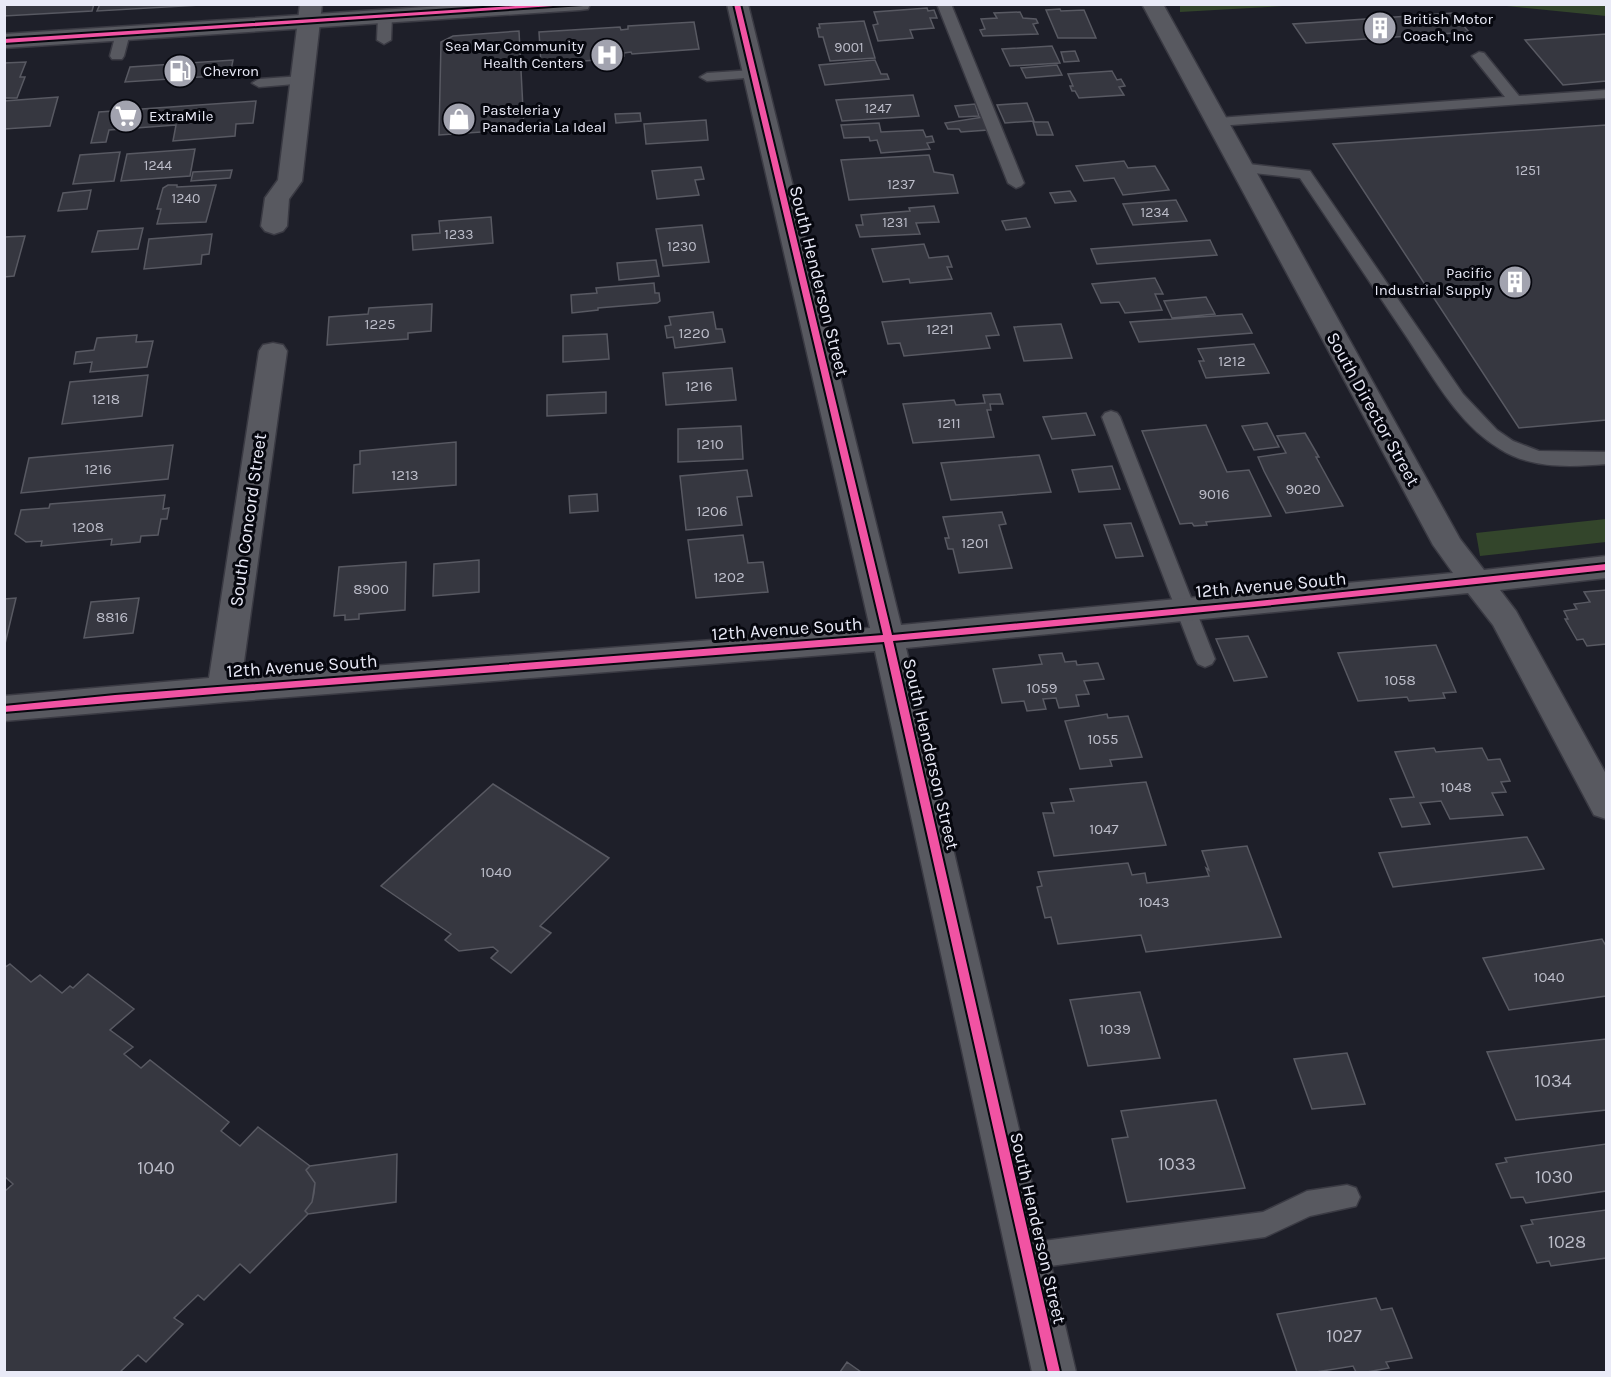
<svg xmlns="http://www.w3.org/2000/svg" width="1611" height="1377" viewBox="0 0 1611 1377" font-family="Karla,sans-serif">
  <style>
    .green { fill: #33452b }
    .building { fill: #363740; stroke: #585962; stroke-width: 1.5 }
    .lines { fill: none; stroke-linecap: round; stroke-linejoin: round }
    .lane-casing { stroke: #3a3a43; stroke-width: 3 }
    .street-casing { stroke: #3a3a43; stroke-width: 3 }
    .secondary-casing { stroke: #3a3a43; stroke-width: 3 }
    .lane { fill: #585960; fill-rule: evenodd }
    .street { fill: #585960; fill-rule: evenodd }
    .secondary { fill: #585960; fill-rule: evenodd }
    .cycleway-casing { stroke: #06070e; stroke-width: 4 }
    .cycleway { fill: #f153a3; fill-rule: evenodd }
    .labels { text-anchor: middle; stroke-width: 6; stroke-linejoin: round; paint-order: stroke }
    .far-number-label { font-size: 14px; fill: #bcbdc9 }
    .far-poi-label { font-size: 15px; fill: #e9eaf7; stroke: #06070e; text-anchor: start }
    .number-label { font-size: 15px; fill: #bcbdc9 }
    .street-label { font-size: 18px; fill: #e9eaf7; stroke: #06070e }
    .near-number-label { font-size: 18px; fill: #bcbdc9 }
  </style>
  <rect width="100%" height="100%" fill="#1e1f29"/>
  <path class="green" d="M1180 4H1300V5L1180 12Z
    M1497 5H1606V16Z
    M1606 519V542L1480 556 1476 533Z"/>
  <path class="building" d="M4 4H94L92 11 4 16Z
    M100 4H218L97 11Z
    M927 8 928 11 934 10 937 18H930L934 28 910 30 913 38 878 41 873 25 878 24 874 12Z
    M1060 9 1061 11 1084 10 1096 38H1058L1046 10Z
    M1020 12 1023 18 1036 19 1038 23 1033 24 1038 34 983 36 980 30 985 29 981 19 997 18 994 13Z
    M1453 13 1469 32 1306 43 1293 24Z
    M864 21 875 58 830 61 823 37H819L817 28H820L819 24Z
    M694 22 699 49 632 54 631 52 624 53V56L611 57V59L541 64 539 32 620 27 621 30 628 29V26Z
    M519 31 524 129 439 135 441 42 453 36Z
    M1606 34V81L1563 85 1525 40Z
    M1052 46 1060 63 1010 66 1002 49Z
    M1075 51 1079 61 1064 62 1061 52Z
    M233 60 230 75 125 82 130 67Z
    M875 60 881 74H887L889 79 825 85 819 65Z
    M26 62 20 77H25L17 98H4V63Z
    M1057 65 1062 75 1026 78 1021 68Z
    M1112 71 1117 80 1121 79 1125 86 1119 87 1124 95 1079 98 1075 91H1072L1070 86H1073L1068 74Z
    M913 95 919 116 842 121 836 100Z
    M58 97 50 126 4 129V101Z
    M256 101 253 123 236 124 235 136 173 141 176 125 109 130 106 142 91 143 99 112Z
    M1027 103 1034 121 1005 123 997 105Z
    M975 104 979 116 959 117 955 106Z
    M640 113 641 121 616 123 615 114Z
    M983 117 988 130 961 132 959 129H948L945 123Z
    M706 120 708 140 646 144 644 124Z
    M1033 122H1048L1053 135H1037Z
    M879 123 881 132 923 130 926 137 932 136 934 142 927 143 930 149 881 153 877 140 870 141 869 137 844 138 841 125Z
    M1606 125V420L1519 428 1333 144Z
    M195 149 190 176 121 181 127 154Z
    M120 152 114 181 73 184 80 155Z
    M929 155 934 172 953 175 958 193 849 200 841 160Z
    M1124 161 1128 168 1155 166 1169 190 1123 195 1114 178 1084 181 1076 166Z
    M701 167 704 179 695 180 699 195 657 199 652 171Z
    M232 170 230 178 191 181 193 172Z
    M168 185H177V187L216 185 206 222 157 224 161 209H157L163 188Z
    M91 190 87 209 58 211 63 193Z
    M1070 191 1076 201 1055 203 1050 193Z
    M1176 200 1187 221 1133 225 1123 204Z
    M934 206 939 222 916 223 920 234 860 237 856 225H863L861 215 910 211 909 208Z
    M491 217 493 243 413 250 412 235 440 233 439 221Z
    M1026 218 1030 227 1006 230 1002 221Z
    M702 225 709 262 663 266 656 229Z
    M143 228 138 249 92 252 98 231Z
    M212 234 209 254 202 255 201 264 144 269 149 239Z
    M25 236 14 276 4 277V237Z
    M1210 240 1217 255 1097 264 1091 249Z
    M924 244 929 258 948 256 952 267H947L952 279 910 283 909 279 883 282 872 249Z
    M656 260 659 276 619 280 617 263Z
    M1155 278 1163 294H1155L1162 310 1125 313 1119 302 1101 303 1092 284Z
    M654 283 655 293H659L660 301 657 303 598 308V310L572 313 571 295 597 293 596 288Z
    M1206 297 1215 314 1172 318 1164 301Z
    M432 304 431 331 408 333V339L327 345 329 317 368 314 369 308Z
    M713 312 716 329H722L725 342 675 348 673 337 667 338 665 326 671 325 669 317Z
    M991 313 999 335 986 336 990 348 904 356 900 343 888 344 882 322Z
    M1242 314 1252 333 1139 342 1130 322Z
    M1061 324 1072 358 1024 361 1014 327Z
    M607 334 609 359 563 362V336Z
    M137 335 136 342 153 341 147 367 90 372 92 362 74 364 76 352 94 350 97 338Z
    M1254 344 1269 373 1206 378 1199 361H1204L1198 349Z
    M732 368 736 400 666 405 663 373Z
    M148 375 142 416 62 424 70 382Z
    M606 392V413L547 416V395Z
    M1000 394 1003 404H990L991 410H987L994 437 913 443 903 404 954 400 956 405 985 403 983 395Z
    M1086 413 1095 435 1052 439 1043 417Z
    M1267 423 1279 447 1254 450 1242 426Z
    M1206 425 1227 472 1249 470 1271 516 1206 522 1207 525 1194 526 1192 523 1180 524 1142 431Z
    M741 426 743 459 678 462V429Z
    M1305 433 1319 457H1316L1343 506 1286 513 1264 471 1258 457 1286 453 1277 436Z
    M456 442V485L353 493 354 465 360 464V451Z
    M173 445 168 479 21 493 29 458Z
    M1039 455 1051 492 951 500 941 463Z
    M1112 466 1120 489 1079 492 1072 470Z
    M747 470 752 496 737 497 742 525 686 530 680 476Z
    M597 494 598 511 570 513 569 496Z
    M165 495 163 509 169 508 167 519H161L158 535 141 536 140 542 111 545 112 539 41 546 42 541 26 542 15 534 21 510 49 508 50 504Z
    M1002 512 1006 524 999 525 1012 568 959 573 953 549H948L945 538H949L943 517Z
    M1131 523 1143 556 1116 558 1104 525Z
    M743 535 748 563 763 562 768 592 696 598 688 540Z
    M479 560V592L433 596 434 564Z
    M406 562 405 610 359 614V619L345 620V615L334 616 339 567Z
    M1606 590V644L1587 646 1583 639 1577 640 1565 619H1568L1564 611 1577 609 1574 604 1590 602 1584 592Z
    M16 598 4 648V599Z
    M139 598 133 633 84 638 91 602Z
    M1248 636 1267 677 1234 681 1216 639Z
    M1436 645 1456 692 1443 693 1445 698 1409 701 1407 697 1358 701 1338 653Z
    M1062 653 1065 662 1076 661 1077 665 1098 663 1104 679 1084 681 1089 694 1076 695 1079 706 1059 708 1056 698 1043 699 1046 709 1027 711 1024 701 1002 703 993 669 1042 664 1039 655Z
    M1107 714 1108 718 1128 716 1142 757 1110 760 1112 766 1080 769 1065 721Z
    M1434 748 1436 752 1482 748 1488 760 1500 759 1510 781 1501 782 1506 792 1492 793 1503 815 1450 819 1441 801 1420 803 1430 824 1402 827 1390 799 1414 797 1395 752Z
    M1146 782 1166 845 1054 856 1043 813H1054L1051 803 1074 801 1070 789Z
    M493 784 609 858 540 926 551 933 511 973 491 958 498 951 493 947 459 951 445 940 451 934 381 886Z
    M1527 837 1544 869 1393 887 1379 853Z
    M1247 846 1281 937 1146 952 1141 935 1058 944 1051 917 1045 918 1037 887 1042 886 1038 872 1128 863 1132 875 1145 873 1147 883 1209 876 1206 868 1209 870 1202 851Z
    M1602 939 1606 946V996L1509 1010 1483 958Z
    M10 964 31 982 40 975 62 993 70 986 73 988 88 974 134 1009 110 1030 133 1047 124 1054 141 1068 150 1060 229 1122 221 1131 240 1146 258 1127 310 1166 306 1170 315 1183 312 1202 305 1211 308 1214 250 1273 240 1264 204 1300 198 1295 174 1318 183 1324 146 1362 138 1355 120 1372H4V1192L13 1184 4 1176V968Z
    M1140 992 1160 1058 1088 1066 1070 1000Z
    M1606 1039V1110L1516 1120 1487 1052Z
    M1347 1053 1365 1104 1312 1109 1294 1059Z
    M1216 1100 1245 1188 1127 1202 1112 1139 1128 1137 1121 1111Z
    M1606 1144V1191L1526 1203 1523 1197 1511 1198 1496 1164 1507 1162 1505 1158Z
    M397 1154 396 1202 308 1214 305 1211 312 1202 314 1193 315 1183 306 1170 310 1166Z
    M1606 1210V1258L1551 1266 1549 1261 1537 1263 1521 1226 1533 1224 1531 1220Z
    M1376 1298 1381 1310 1392 1308 1412 1358 1386 1362 1389 1368 1367 1372H1356L1353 1366 1316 1372H1297L1277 1314Z
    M847 1362 861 1372H840Z"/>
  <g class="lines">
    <defs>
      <path id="lane" d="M937 4H951L1024 183 1021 186 1016 188 1008 183Z
        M385 12 392 16 391 40 384 44 377 40 378 16Z
        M123 29 130 33 124 56 122 59H112L110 56 116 33Z
        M1479 52 1484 53 1519 96 1606 90V98L1218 126 1211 122 1218 118 1505 97 1472 56Z
        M753 70 758 71 760 74 758 77 707 81 700 77 707 73Z
        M302 76 307 77 309 80 307 83 259 87 252 83 259 79Z
        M1240 163 1310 171 1463 394 1497 430 1513 441 1539 451 1606 452V464C1571 467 1531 469 1500 449 1456 423 1430 371 1402 330 1368 279 1334 229 1300 178L1235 171 1232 168Z
        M1111 411 1117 413 1120 417 1215 659 1212 664 1205 667 1198 664 1195 659 1102 417 1105 413Z
        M1347 1185 1356 1188 1360 1197 1356 1206 1310 1216 1265 1237 1028 1269 1018 1265 1014 1256 1018 1247 1028 1243 1263 1212 1307 1191Z"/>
      <path id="street" d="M300 4H322L302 181 289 199 287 226 283 231 274 234 265 231 261 226 265 198 278 180Z
        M727 4H748L901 625 1453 573 1433 545 1142 4H1163L1460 539 1484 570 1606 556V578L1500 590 1516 611 1606 774V819L1594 815 1493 625 1468 593 906 648 1076 1372H1032L875 651 226 702 4 721V696L209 678 259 351 263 345 273 343 283 345 287 351 242 676 870 628Z"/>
      <path id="secondary" d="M473 4H590L588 9 580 10 4 48V34Z"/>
    </defs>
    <use href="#lane" class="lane-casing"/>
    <use href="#street" class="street-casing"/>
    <use href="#secondary" class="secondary-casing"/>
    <use href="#lane" class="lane"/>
    <use href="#street" class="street"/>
    <use href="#secondary" class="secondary"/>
    <defs>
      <path id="cycleway" d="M545 4H583L4 43V39Z
        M734 4H740L892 635 1248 602 1606 564V570C1369 596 1131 620 893 641L1060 1372H1048L884 642 226 693 4 712V706L115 695 883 635Z"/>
    </defs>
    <use href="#cycleway" class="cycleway-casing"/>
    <use href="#cycleway" class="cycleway"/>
  </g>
  <defs>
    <symbol id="building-disc" viewBox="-11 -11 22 22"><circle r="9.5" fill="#a2a3af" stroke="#06070e"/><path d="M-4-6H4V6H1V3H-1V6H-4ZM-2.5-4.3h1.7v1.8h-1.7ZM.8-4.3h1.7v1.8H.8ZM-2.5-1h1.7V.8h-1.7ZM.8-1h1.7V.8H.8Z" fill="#fff"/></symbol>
    <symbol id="hospital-disc" viewBox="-11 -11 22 22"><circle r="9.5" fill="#a2a3af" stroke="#06070e"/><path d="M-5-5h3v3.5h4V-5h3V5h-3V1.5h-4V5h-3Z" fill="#fff"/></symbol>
    <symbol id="fuel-disc" viewBox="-11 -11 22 22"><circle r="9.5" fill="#a2a3af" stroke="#06070e"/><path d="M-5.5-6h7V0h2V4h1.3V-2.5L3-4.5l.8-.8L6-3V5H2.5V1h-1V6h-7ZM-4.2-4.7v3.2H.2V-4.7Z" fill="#fff"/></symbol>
    <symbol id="supermarket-disc" viewBox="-11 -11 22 22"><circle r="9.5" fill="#a2a3af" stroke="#06070e"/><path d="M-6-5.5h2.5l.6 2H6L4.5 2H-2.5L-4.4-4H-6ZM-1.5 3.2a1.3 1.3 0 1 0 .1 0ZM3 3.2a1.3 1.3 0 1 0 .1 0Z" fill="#fff"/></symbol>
    <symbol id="shop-disc" viewBox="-11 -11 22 22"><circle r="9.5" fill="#a2a3af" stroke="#06070e"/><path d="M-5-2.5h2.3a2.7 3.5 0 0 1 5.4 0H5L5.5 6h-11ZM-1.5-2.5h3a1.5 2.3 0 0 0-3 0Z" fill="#fff"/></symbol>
  </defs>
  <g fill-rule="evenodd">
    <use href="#building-disc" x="1361" y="9" width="38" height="38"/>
    <use href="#hospital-disc" x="588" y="36" width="38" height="38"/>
    <use href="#fuel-disc" x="161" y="52" width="38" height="38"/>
    <use href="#supermarket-disc" x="107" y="97" width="38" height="38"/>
    <use href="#shop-disc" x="440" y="100" width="38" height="38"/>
    <use href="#building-disc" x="1496" y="263" width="38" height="38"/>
  </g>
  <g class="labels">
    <g class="far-number-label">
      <text x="849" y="52">9001</text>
      <text x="878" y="113">1247</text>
      <text x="158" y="170">1244</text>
      <text x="1528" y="175">1251</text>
      <text x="901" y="189">1237</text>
      <text x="186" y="203">1240</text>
      <text x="1155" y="217">1234</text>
      <text x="895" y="227">1231</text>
      <text x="459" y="239">1233</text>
      <text x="682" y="251">1230</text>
    </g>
    <g class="far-poi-label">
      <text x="1403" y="24">British Motor<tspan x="1403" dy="17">Coach, Inc</tspan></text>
      <text x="584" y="51" text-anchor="end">Sea Mar Community<tspan x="584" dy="17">Health Centers</tspan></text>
      <text x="203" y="76">Chevron</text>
      <text x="482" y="115">Pasteleria y<tspan x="482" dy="17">Panaderia La Ideal</tspan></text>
      <text x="149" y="121">ExtraMile</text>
      <text x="1492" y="278" text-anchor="end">Pacific<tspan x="1492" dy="17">Industrial Supply</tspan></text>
    </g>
    <g class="number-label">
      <text x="380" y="329">1225</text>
      <text x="940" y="334">1221</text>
      <text x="694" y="338">1220</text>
      <text x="1232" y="366">1212</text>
      <text x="699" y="391">1216</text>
      <text x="106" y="404">1218</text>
      <text x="949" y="428">1211</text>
      <text x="710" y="449">1210</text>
      <text x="98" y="474">1216</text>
      <text x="405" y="480">1213</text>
      <text x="1303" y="494">9020</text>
      <text x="1214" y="499">9016</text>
      <text x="712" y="516">1206</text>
      <text x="88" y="532">1208</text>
      <text x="975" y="548">1201</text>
      <text x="729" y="582">1202</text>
      <text x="371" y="594">8900</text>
      <text x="112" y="622">8816</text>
      <text x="1400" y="685">1058</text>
      <text x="1042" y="693">1059</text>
      <text x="1103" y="744">1055</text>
      <text x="1456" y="792">1048</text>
      <text x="1104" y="834">1047</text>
      <text x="496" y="877">1040</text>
      <text x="1154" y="907">1043</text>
      <text x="1549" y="982">1040</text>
      <text x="1115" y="1034">1039</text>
    </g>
    <g class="street-label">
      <text transform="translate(819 281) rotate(76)" y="6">South Henderson Street</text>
      <text transform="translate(1373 409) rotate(61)" y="6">South Director Street</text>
      <text transform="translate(248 520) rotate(-82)" y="6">South Concord Street</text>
      <text transform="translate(1271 585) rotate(-5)" y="6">12th Avenue South</text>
      <text transform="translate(787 629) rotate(-4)" y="6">12th Avenue South</text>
      <text transform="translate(302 666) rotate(-4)" y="6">12th Avenue South</text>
      <text transform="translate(931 754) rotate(77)" y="6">South Henderson Street</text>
      <text transform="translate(1038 1228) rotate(77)" y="6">South Henderson Street</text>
    </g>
    <g class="near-number-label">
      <text x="1553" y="1087">1034</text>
      <text x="1177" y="1170">1033</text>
      <text x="156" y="1174">1040</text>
      <text x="1554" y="1183">1030</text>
      <text x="1567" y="1248">1028</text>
      <text x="1344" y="1342">1027</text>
    </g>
  </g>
  <rect width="1611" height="1377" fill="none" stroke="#e9eaf7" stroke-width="12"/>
</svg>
